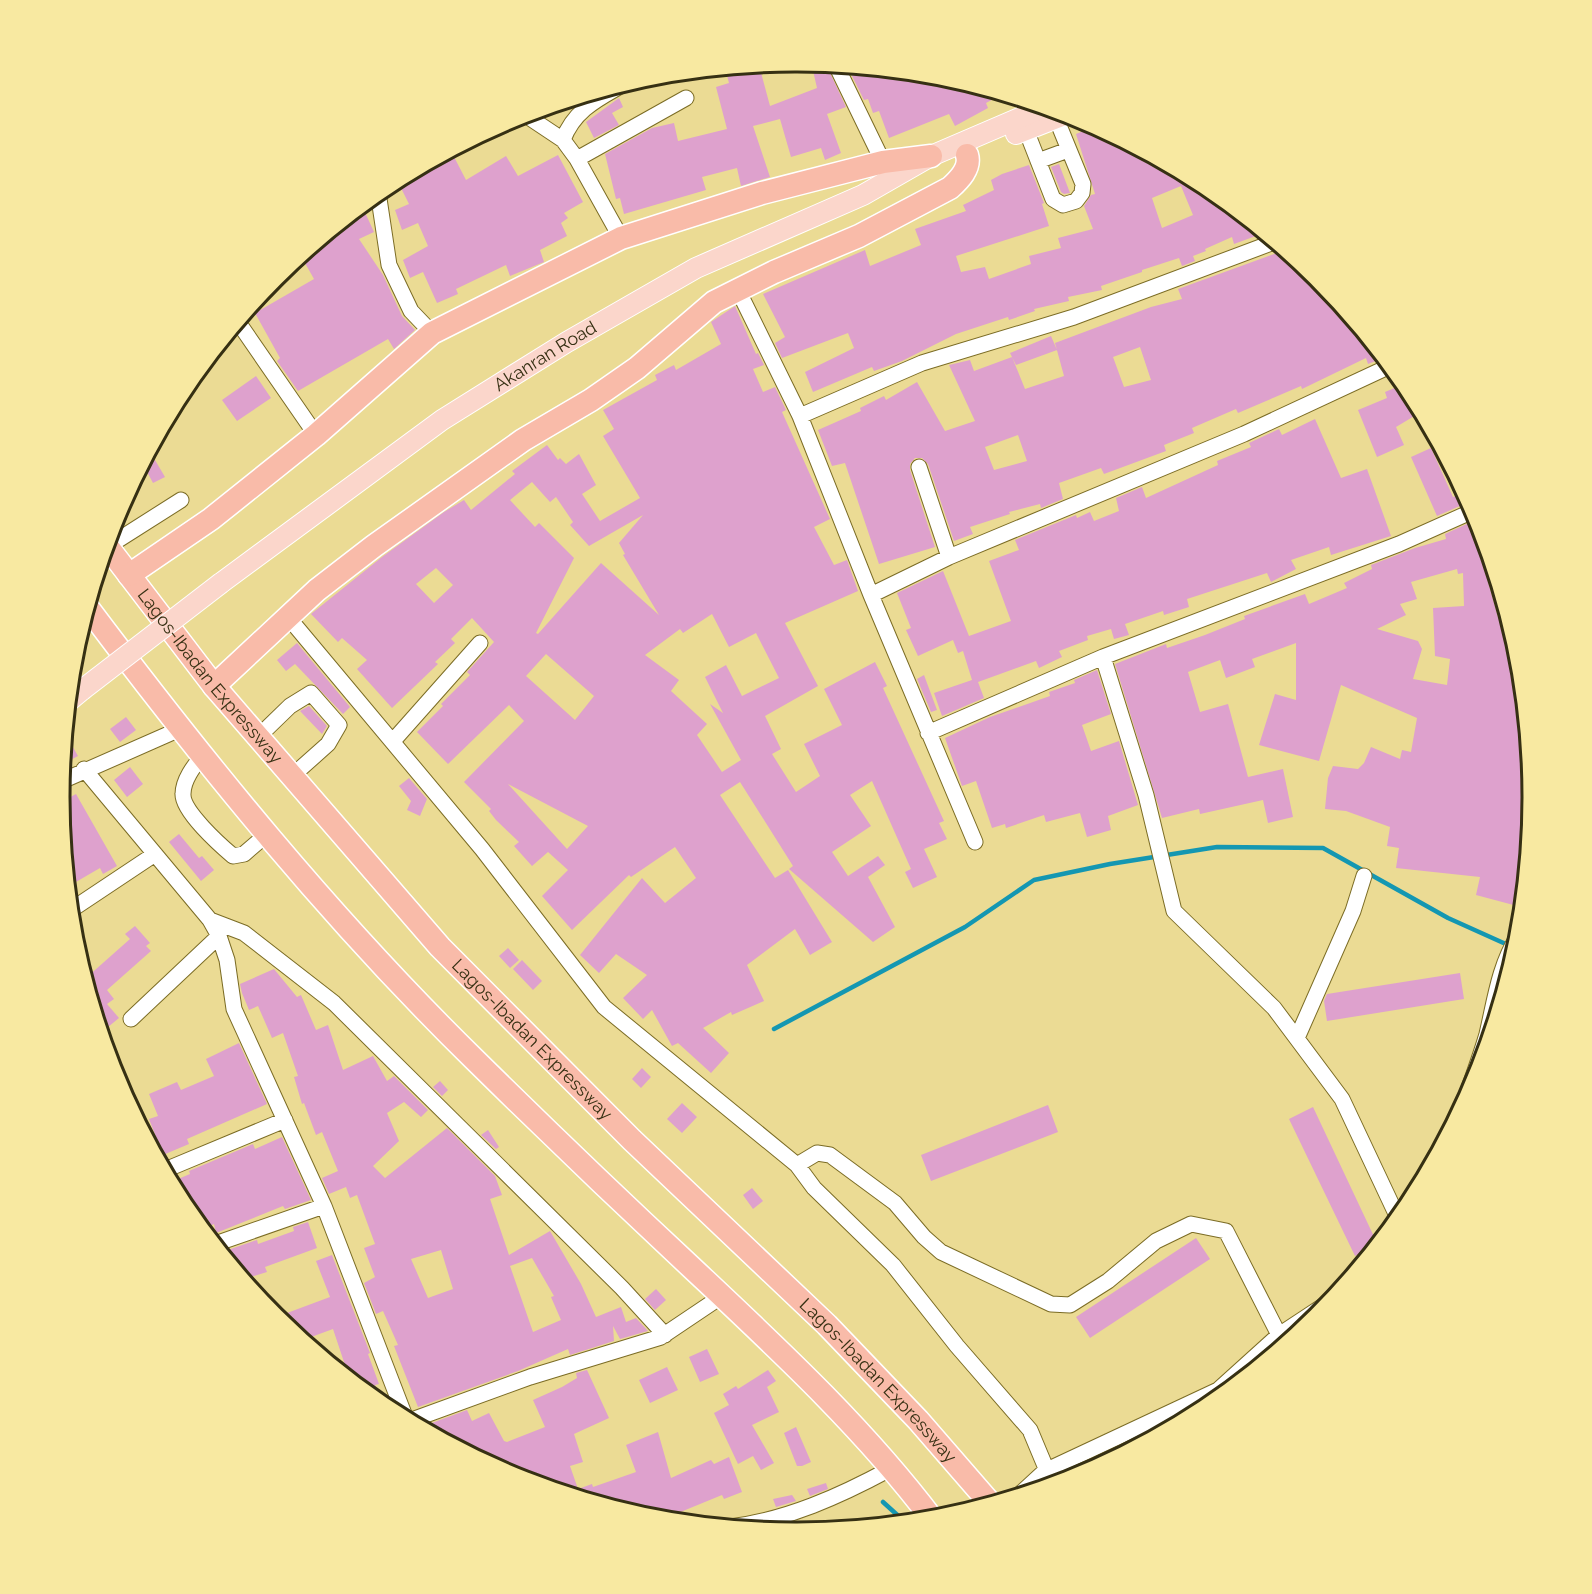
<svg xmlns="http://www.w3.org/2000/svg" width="1592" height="1594" viewBox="0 0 1592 1594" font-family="Raleway,sans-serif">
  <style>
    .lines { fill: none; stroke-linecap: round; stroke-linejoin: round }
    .stream { stroke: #1497b2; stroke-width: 4.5 }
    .building { fill: #dea1cd; fill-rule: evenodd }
    .minor-casing { stroke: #7b6c25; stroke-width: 17 }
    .major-casing { stroke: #fff; stroke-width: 22 }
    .highway-casing { stroke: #fff; stroke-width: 25 }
    .minor { stroke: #fff; stroke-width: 15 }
    .major { stroke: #fbd6cb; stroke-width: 20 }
    .highway { stroke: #f9bba9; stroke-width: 22 }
    .major-bridge-casing { stroke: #fff; stroke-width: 22; stroke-linecap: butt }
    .major-bridge { stroke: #fbd6cb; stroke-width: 20 }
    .labels { text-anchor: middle; stroke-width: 4.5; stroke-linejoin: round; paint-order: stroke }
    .street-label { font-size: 18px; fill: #363013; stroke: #f8e9a1 }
    .rim { fill: none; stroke: #363013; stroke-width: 3 }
  </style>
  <rect width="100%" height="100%" fill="#ebdb94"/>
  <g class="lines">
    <path class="stream" d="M774 1029 965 927 1034 880 1110 864 1217 847 1323 848 1448 918 1508 945
      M883 1502 905 1522"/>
  </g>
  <path class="building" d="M811 62 826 64 846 107 827 114 841 153 825 160 821 148 791 157 780 119 753 126 770 177 741 186 737 168 702 177 706 190 624 214 620 198 616 199 605 154 652 128 674 123 678 141 727 129 716 87 729 83 725 68 759 65 770 106 817 88Z
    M847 66 940 75 1003 94 986 103 988 108 955 126 949 114 889 138 879 111 873 113 868 99 864 100Z
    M619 98 623 107 612 113 619 125 594 138 586 122Z
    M1091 128 1093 135 1104 131 1205 185 1264 233 1234 244 1232 237 1205 249 1206 251 1193 256 1195 261 1182 266 1179 258 1142 270V272L1101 286 1102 290 1068 297 1069 301 1034 309 1035 311 1009 320 1008 317 956 334 902 361 874 371 872 367 813 392 805 372 854 348 848 333 782 358 775 343 785 337 763 294 865 250 870 266 921 245 915 229 966 211 963 205 994 190 991 180 1002 174 1029 165 1044 203 1042 204 1049 226 956 256 961 272 985 267 989 279 1031 264 1029 256 1061 248 1058 238 1093 229 1084 206 1091 195 1095 194 1076 134ZM1181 186 1193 215 1162 228 1152 198Z
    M451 151 466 180 506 156 518 176 558 155 583 202 564 213 568 218 561 223 567 236 540 250 544 262 510 276 506 265 456 289 458 294 437 303 423 272 410 278 403 260 428 246 418 223 402 230 395 210 409 204 397 180Z
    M1059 164 1070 193 1064 194 1061 192 1051 167Z
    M363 208 374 232 359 239 383 275 402 316 415 330 394 349 388 339 298 391 277 361 280 358 255 313 314 279 301 256Z
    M1277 253 1279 257 1288 253 1317 277 1383 358 1368 364 1366 358 1302 389 1301 386 1238 413 1236 409 1192 428 1194 433 1164 445 1166 451 1104 474 1101 468 1059 483 1063 499 1041 508 1040 504 1009 512 1010 514 970 527 973 534 954 541 928 464 922 458H915L910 464V470L935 547 879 564 845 463 832 466 818 430 861 411 860 408 884 396 886 400 917 382 945 431 975 421 949 365 970 360 974 371 1012 357 1025 389 1064 376 1055 343 1151 307 1182 299 1178 289ZM1140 347 1151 380 1124 387 1113 357ZM1018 435 1027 461 994 470 985 447Z
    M735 306 756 354 758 353 764 365 753 369 763 392 775 387 786 410 782 412 830 519 814 527 834 565 847 560 858 591 785 623 818 686 765 716 781 749 772 754 796 792 820 776 804 744 842 725 824 689 875 662 887 686 883 688 944 821 939 823 947 839 924 849 937 877 913 888 905 872 911 869 872 781 850 795 871 826 832 852 848 876 878 856 885 865 868 877 895 927 873 942 789 869 793 866 740 782 720 795 775 878 788 870 832 942 810 955 795 929 747 965 764 1001 732 1015 731 1012 703 1028 729 1053 711 1073 678 1043 672 1046 652 1010 643 1019 623 998 647 975 616 954 599 973 580 955 642 878 665 903 696 878 675 847 631 877 629 875 572 930 542 896 568 870 548 852 532 866 514 846 519 842 496 820 489 811 491 809 464 782 524 721 509 705 448 764 417 732 443 706 441 704 470 675 467 672 494 642 472 618 451 639 455 643 435 662 438 664 392 708 357 669 367 660 342 638 338 642 311 614 382 557 444 512 464 500 471 510 515 474 512 471 547 445 558 460 560 458 566 464 579 454 596 485 582 494 600 521 640 498 603 436 614 429 603 410 657 380 655 375 674 365 676 370 721 344 711 322ZM532 482 550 502 556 497 573 522 570 525 589 546 643 515 619 543 625 554 623 555 659 615 601 563 538 634 536 633 574 558 539 523 535 527 510 500ZM436 568 453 585 434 603 416 584ZM712 614 729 647 756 633 779 678 742 696 726 665 705 677 723 713 710 704 741 760 722 772 697 735 707 724 671 691 679 680 645 655 680 629 683 633ZM546 654 594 696 575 720 526 676ZM508 784 588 826 567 849Z
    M1051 336 1057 350 1016 365 1010 353Z
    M256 376 271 398 237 421 222 400Z
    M1404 384 1421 412 1396 427 1404 445 1377 457 1358 410 1387 398 1385 392Z
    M1315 419 1341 478 1367 469 1391 536 1331 555 1329 547 1291 560 1296 569 1271 582 1267 573 1187 599 1189 607 1164 615 1163 611 1125 624 1129 635 1114 639 1111 629 1087 636 1088 640 1059 651 1062 657 1039 668 1036 661 978 682 984 698 942 716 934 693 972 680 963 651 958 653 953 640 918 656 906 630 911 628 897 593 943 571 969 636 1011 621 989 561 1019 550 1015 540 1076 515 1077 518 1090 512 1094 521 1119 511 1116 498 1142 487 1146 498 1218 465 1217 461 1251 447 1249 443 1279 429 1282 435Z
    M1431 448 1453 497 1464 493 1469 502 1437 516 1411 457Z
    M155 460 165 477 153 483 144 466Z
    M1471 522 1498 617 1506 616 1518 654 1532 797 1521 907 1476 895 1480 877 1396 868 1399 848 1387 846 1390 827 1346 811 1325 809 1328 778 1333 766 1358 769 1364 763 1371 747 1400 759 1402 750 1411 752 1417 718 1341 685 1319 761 1259 745 1275 694 1296 700V643L1252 659 1255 667 1226 678 1220 660 1188 672 1200 712 1228 704 1248 777 1283 769 1293 817 1268 823 1263 800 1200 814 1199 809 1162 818 1115 664 1166 644 1167 648 1205 635 1245 619 1244 616 1305 594 1309 604 1347 588 1344 583 1372 569 1371 565 1415 548 1446 539 1445 534ZM1457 569 1458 574 1463 573 1464 606 1433 608 1435 656 1450 659 1447 685 1413 679 1422 649 1418 641 1377 629 1406 615 1400 604 1417 599 1411 582Z
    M297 643 350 707 343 714 295 664 286 671 277 660Z
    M1097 670 1111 714 1082 725 1091 751 1119 741 1138 805 1108 816 1111 830 1087 837 1080 813 1046 822 1044 815 1006 828 1005 824 992 828 976 781 962 786 945 738 990 717 1050 696 1049 692 1075 683 1074 680Z
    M924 675 937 710 931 712 917 679Z
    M309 706 327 726 322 734 300 711Z
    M126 717 136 730 120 742 110 729Z
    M66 735 78 756 63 764 64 753Z
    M130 767 143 784 127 797 114 780Z
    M409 778 427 799 420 816 407 810 411 801 399 786Z
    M76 794 117 866 103 874 100 868 69 886 61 802Z
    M179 834 199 858 202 856 214 870 201 881 169 842Z
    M135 926 150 943 146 946 151 951 107 990 114 999 107 1004 119 1018 102 1032 86 978 130 939 125 934Z
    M508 948 519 960 510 968 499 956Z
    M522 960 542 981 533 990 513 969Z
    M274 969 297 997 301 995 316 1030 328 1025 343 1070 373 1056 387 1081 394 1076 428 1110 421 1117 404 1102 387 1113 399 1141 373 1166 385 1178 447 1128 495 1176 502 1195 490 1199 509 1255 550 1231 581 1284 596 1317 621 1307 626 1322 636 1318 648 1331 620 1339 613 1326 614 1341 570 1355 568 1349 518 1371 418 1407 394 1346 398 1345 383 1311 376 1314 364 1283 375 1277 364 1248 375 1244 357 1195 350 1198 346 1187 329 1194 322 1178 338 1171 322 1132 316 1135 304 1103 302 1104 294 1077 298 1076 283 1033 272 1038 258 1006 249 1010 242 993 240 984ZM441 1250 453 1289 428 1298 411 1259ZM532 1258 554 1296 551 1297 561 1320 533 1332 510 1266Z
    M1460 973 1464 999 1327 1021 1324 1001 1327 994Z
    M239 1043 267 1104 187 1139 189 1144 163 1155 149 1119 158 1116 149 1094 177 1082 181 1090 214 1076 206 1059Z
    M642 1068 651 1077 641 1088 632 1079Z
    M440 1081 448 1090 442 1096 433 1087Z
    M682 1103 697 1117 682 1133 667 1119Z
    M1048 1105 1058 1132 931 1181 921 1155Z
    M1313 1107 1377 1243 1355 1256 1289 1119Z
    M488 1130 499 1147 496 1149 481 1135Z
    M282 1137 311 1200 285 1209 283 1206 216 1233 214 1224 210 1226 207 1218 197 1222 184 1206 171 1182 190 1174 189 1171 253 1144 255 1149Z
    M752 1188 763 1201 753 1209 743 1195Z
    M308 1222 317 1248 265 1267 267 1272 244 1279 222 1252 257 1240 258 1244 294 1231 293 1227Z
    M1196 1238 1210 1259 1090 1338 1076 1317Z
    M332 1255 370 1353 368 1354 379 1384 375 1385 383 1405 337 1368 345 1365 333 1329 303 1340 294 1332 287 1313 330 1297 316 1261Z
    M656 1289 666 1300 655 1310 645 1299Z
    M707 1349 719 1374 700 1382 689 1357Z
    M667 1367 678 1390 650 1403 639 1380Z
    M587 1370 609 1418 574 1434 583 1462 570 1466 578 1489 592 1484 593 1487 636 1472 626 1445 658 1432 671 1478 711 1460 714 1464 729 1457 742 1492 724 1499 722 1495 661 1520 652 1519 514 1477 421 1427 467 1410 472 1421 489 1413 504 1441 507 1442 545 1427 533 1400 562 1387 577 1378 576 1373Z
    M768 1370 776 1381 767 1387 779 1412 752 1425 774 1463 761 1470 753 1456 738 1464 714 1413 729 1405 723 1394 736 1386 738 1389Z
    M796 1427 811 1462 802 1466H797L784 1433Z
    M826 1483 828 1489 810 1496 807 1489Z
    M792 1495 796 1501 776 1507 773 1499Z"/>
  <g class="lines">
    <defs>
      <path id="minor" d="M836 65 883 162
        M524 114 563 140 577 159 621 238
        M1026 130 1053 199 1063 205 1076 201 1082 193 1083 184 1056 118
        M563 140C574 110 598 99 624 84
        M577 159 686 98
        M1038 161 1068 150
        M378 192 389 265 411 311 432 333
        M738 290 800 416 871 595 975 842
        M238 322 316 435
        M800 416 922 363 1074 317 1274 242
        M919 467 949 557
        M107 547 181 500
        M871 595 949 557 1244 434 1390 366
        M288 617 482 849 604 1007 797 1165 814 1188 893 1265 957 1346 1030 1430 1053 1485
        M1103 657 1146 795 1174 911 1274 1008 1342 1099 1398 1218
        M928 733 1103 657 1399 544 1473 511
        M258 737 290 706 311 693 339 725 328 744 291 777
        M393 741 480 643
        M202 756C194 766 183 780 183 794 182 811 220 845 233 856L244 854 266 835
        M84 769 210 920 219 936 227 960 234 1009 324 1206 406 1419
        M62 781 180 729
        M71 910 155 854
        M210 920 244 933 334 1003 622 1288 665 1335
        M131 1019 219 936
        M1297 1038 1353 911 1364 876
        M1466 1097C1473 1076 1481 1055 1487 1034 1495 1000 1499 966 1518 936
        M797 1165 817 1153 830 1155 895 1203 924 1237 941 1252 1051 1304 1070 1305 1108 1281 1156 1241 1191 1224 1226 1231 1279 1335 1289 1340
        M165 1170 285 1120
        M215 1244 324 1206
        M409 1421 530 1377 661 1337 722 1296
        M1020 1494 1045 1471 1218 1390 1279 1335 1329 1302
        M730 1527C787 1520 840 1496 890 1469"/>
      <g id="major">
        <path d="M1016 134 1067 114"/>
        <path id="s1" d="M221 583 442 420 567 342 696 268 863 195 931 156 1045 107"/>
        <path d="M70 700 82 690"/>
      </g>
      <g id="highway">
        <path id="s2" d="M107 546 214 686 440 947 632 1140 827 1325 918 1420 990 1503"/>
        <path d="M129 575 211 519 316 435 432 333 621 238 762 193 883 162 931 156"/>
        <path d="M88 608C207 766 332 920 474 1059 545 1129 618 1199 691 1267 775 1346 863 1427 933 1520"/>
        <path d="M214 686 317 590 374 546 523 440 591 400 637 368 714 302 774 272 859 236 950 188C959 180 971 168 967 155"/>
      </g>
    </defs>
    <use href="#minor" class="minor-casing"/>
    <use href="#major" class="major-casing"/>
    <use href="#highway" class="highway-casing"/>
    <use href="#minor" class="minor"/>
    <use href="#major" class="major"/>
    <use href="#highway" class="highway"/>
    <defs>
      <path id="major-bridge" d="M82 690 221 583"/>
    </defs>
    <use href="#major-bridge" class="major-bridge-casing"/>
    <use href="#major-bridge" class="major-bridge"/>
  </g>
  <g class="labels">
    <g class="street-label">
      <text dy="6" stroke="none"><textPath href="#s1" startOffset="396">Akanran Road</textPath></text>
      <text dy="6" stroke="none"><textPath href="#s2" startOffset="166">Lagos-Ibadan Expressway</textPath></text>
      <text dy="6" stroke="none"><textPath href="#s2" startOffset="652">Lagos-Ibadan Expressway</textPath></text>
      <text dy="6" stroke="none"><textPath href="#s2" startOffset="1138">Lagos-Ibadan Expressway</textPath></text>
    </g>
  </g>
  <path d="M0 0H1592V1594H0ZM795 72H797A725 725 0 0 1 1522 797V797A725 725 0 0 1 797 1522H795A725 725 0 0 1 70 797V797A725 725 0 0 1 795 72Z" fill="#f8e9a1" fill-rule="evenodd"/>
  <path class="rim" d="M795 72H797A725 725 0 0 1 1522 797V797A725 725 0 0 1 797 1522H795A725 725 0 0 1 70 797V797A725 725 0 0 1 795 72Z"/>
</svg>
